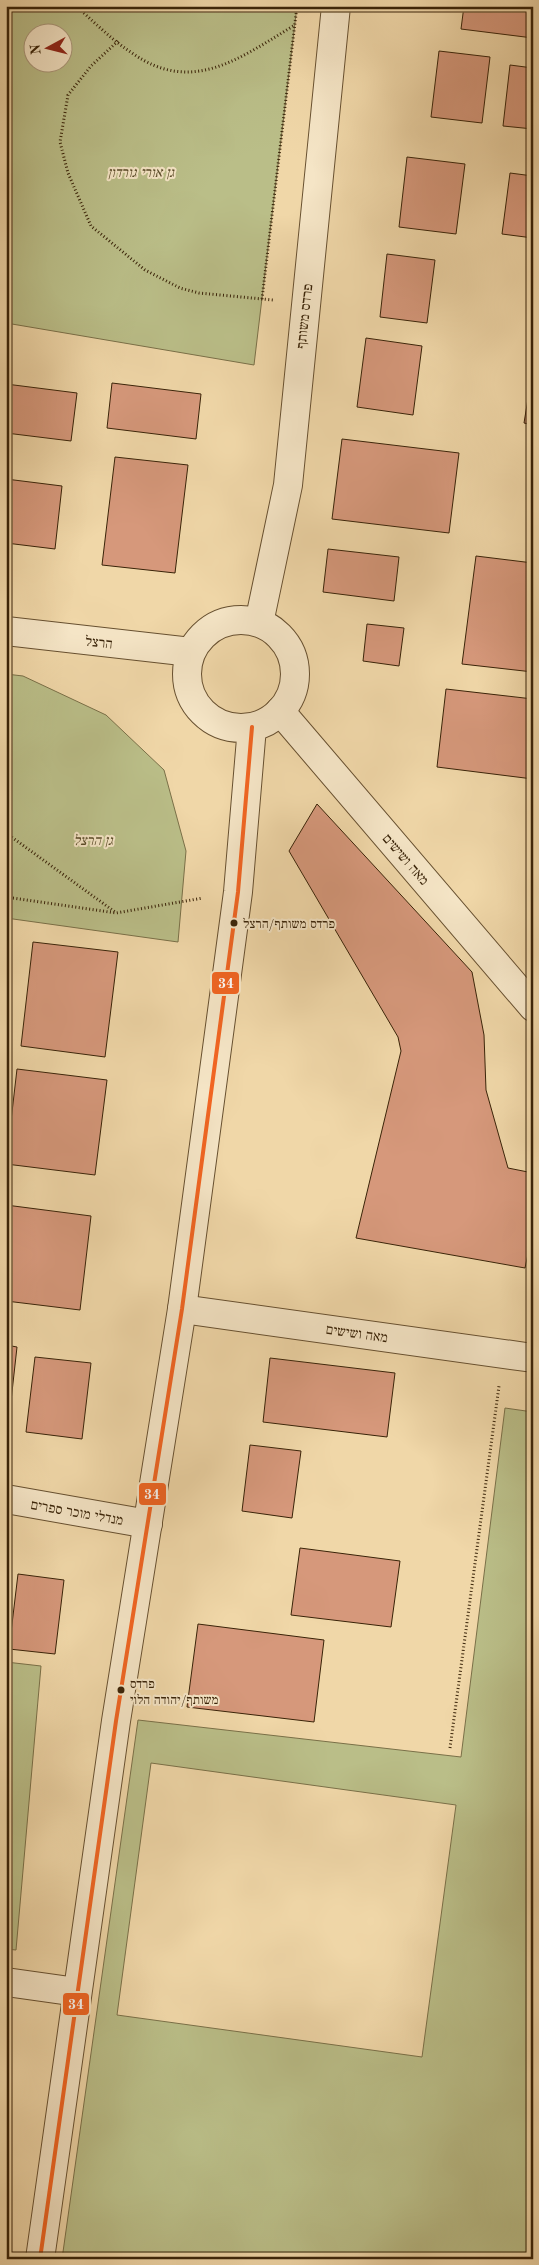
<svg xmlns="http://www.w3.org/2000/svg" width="539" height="2265" viewBox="0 0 539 2265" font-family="'Old Standard TT','Frank Ruhl Libre',serif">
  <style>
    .green { fill: #babe88; stroke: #7a7048; fill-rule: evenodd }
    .building { fill: #d6987b; stroke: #392308 }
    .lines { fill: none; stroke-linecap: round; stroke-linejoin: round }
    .minor-casing { stroke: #675030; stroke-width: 30 }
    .tertiary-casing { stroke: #675030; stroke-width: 30 }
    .path { stroke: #392308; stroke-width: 3; stroke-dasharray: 1 2.5; stroke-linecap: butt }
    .minor { stroke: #f5e5c6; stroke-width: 28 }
    .tertiary { stroke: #f5e5c6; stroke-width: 28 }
    .bus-1-casing { stroke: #f5e5c6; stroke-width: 8 }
    .bus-1 { stroke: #f26522; stroke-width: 4 }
    .bus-dot { fill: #392308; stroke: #f5e5c6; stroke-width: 2 }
    .labels { text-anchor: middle; stroke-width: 4; stroke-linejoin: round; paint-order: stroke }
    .bus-label { font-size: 13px; fill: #392308; stroke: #f5e5c6; text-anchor: start }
    .park-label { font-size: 14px; font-style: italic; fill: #594a28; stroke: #f5e5c6 }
    .street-label { font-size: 14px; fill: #392308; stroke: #f5e5c6 }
    .line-badge { stroke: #f5e5c6; stroke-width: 2 }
    .badge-label { font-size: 14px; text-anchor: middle; font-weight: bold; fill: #fff }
  </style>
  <rect width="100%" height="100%" fill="#f0d7a8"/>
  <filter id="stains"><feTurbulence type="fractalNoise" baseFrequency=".004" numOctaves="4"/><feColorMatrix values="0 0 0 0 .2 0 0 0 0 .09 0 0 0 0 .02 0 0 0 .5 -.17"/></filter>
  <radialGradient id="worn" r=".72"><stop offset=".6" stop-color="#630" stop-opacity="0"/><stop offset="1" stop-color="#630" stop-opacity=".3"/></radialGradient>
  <path class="green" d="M8 6H297L254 365 6 323V25ZM32 32H62V62H32Z
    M6 674 23 676 106 715 164 770 186 851 178 942 6 918Z
    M505 1408 533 1412V2259H62L138 1720 461 1757ZM151 1763 456 1805 422 2057 117 2015Z
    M6 1662 41 1666 16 1950 6 1949Z"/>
  <path class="building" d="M464 6H533V38L461 29Z
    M439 51 490 57 482 123 431 117Z
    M510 65 533 68V129L503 126Z
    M407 157 465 164 456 234 399 227Z
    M510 173 533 176V238L502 234Z
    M387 254 435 260 427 323 380 317Z
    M366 338 422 346 413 415 357 407Z
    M533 368V425L524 423Z
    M112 383 201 394 196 439 107 428Z
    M6 384 77 393 71 441 6 433Z
    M342 439 459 453 449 533 332 519Z
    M115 457 188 465 175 573 102 565Z
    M6 479 62 486 55 549 6 543Z
    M328 549 399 557 394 601 323 592Z
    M476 556 533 563V672L462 664Z
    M367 624 404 628 399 666 363 661Z
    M446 689 533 699V779L437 767Z
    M317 804 472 972 484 1035 486 1090 508 1168 533 1173V1230L525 1268 356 1238 401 1051 398 1037 289 851Z
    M33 942 118 952 105 1057 21 1046Z
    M17 1069 107 1080 95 1175 6 1164Z
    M6 1205 91 1216 80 1310 6 1301Z
    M6 1345 17 1347 8 1428 6 1427Z
    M35 1357 91 1363 82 1439 26 1432Z
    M270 1358 395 1373 387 1437 263 1422Z
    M250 1445 301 1451 292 1518 242 1511Z
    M300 1548 400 1561 391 1627 291 1615Z
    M18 1574 64 1580 55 1654 9 1649Z
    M198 1624 324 1640 314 1722 187 1707Z"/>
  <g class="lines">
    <defs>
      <path id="minor" d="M6 631 191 652
        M280 711 533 1007
        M182 1309 533 1358
        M6 1499 148 1524
        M6 1982 77 1992"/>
      <path id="tertiary" d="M187 674a54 54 0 1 1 108 0a54 54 0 1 1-108 0Z
        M259 623 288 485 336 6
        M40 2259 116 1721 182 1309 238 892 252 727"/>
    </defs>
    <use href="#minor" class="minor-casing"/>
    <use href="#tertiary" class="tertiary-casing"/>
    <path class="path" d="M76 6C94 22 112 40 132 53 193 96 241 57 295 25
      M118 41 91 66 68 95 60 142 68 173 91 226 145 270 180 288 199 293 273 300
      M262 299 297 6
      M6 833 115 912
      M6 897 116 913 203 898
      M450 1748 499 1386"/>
    <use href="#minor" class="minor"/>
    <use href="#tertiary" class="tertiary"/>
    <defs>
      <path id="bus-1" d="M40 2259 116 1721 182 1309 238 892 252 727"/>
    </defs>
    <use href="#bus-1" class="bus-1-casing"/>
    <use href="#bus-1" class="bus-1"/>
  </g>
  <g class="bus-dot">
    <circle cx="234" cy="923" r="4.5"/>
    <circle cx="121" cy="1690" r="4.5"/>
  </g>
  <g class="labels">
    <g class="bus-label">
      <text x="243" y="928">פרדס משותף/הרצל</text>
      <text x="130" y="1688">פרדס<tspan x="130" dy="16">משותף/יהודה הלוי</tspan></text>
    </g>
    <g class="park-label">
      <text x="141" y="177">גן אורי גורדון</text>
      <text x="93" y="845">גן הרצל</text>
    </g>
    <g class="street-label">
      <text transform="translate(304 316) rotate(-84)" y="5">פרדס משותף</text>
      <text transform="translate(99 642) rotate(6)" y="5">הרצל</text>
      <text transform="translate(406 859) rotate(49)" y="5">מאה ושישים</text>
      <text transform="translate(357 1333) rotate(8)" y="5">מאה ושישים</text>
      <text transform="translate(77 1512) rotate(10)" y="5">מנדלי מוכר ספרים</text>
    </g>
  </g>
  <g class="line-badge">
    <rect x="211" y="971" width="29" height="24" rx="5" fill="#f26522"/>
    <rect x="138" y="1482" width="29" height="24" rx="5" fill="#f26522"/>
    <rect x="62" y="1992" width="28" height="24" rx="5" fill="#f26522"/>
  </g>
  <g class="badge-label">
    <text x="226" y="988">34</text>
    <text x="152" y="1499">34</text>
    <text x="76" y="2009">34</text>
  </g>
  <rect width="539" height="2265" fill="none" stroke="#f0d7a8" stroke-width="25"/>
  <rect x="8" y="8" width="524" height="2250" fill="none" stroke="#392308" stroke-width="2.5"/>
  <rect x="12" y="12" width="514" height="2240" fill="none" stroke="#392308"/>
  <g transform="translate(48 48) rotate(263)"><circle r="24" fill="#f5e5c6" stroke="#aa977a"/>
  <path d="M0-4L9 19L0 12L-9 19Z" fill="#8f2418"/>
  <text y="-8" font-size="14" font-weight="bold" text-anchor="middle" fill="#392308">N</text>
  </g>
  <rect width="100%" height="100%" filter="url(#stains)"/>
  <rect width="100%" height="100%" fill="url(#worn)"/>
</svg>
